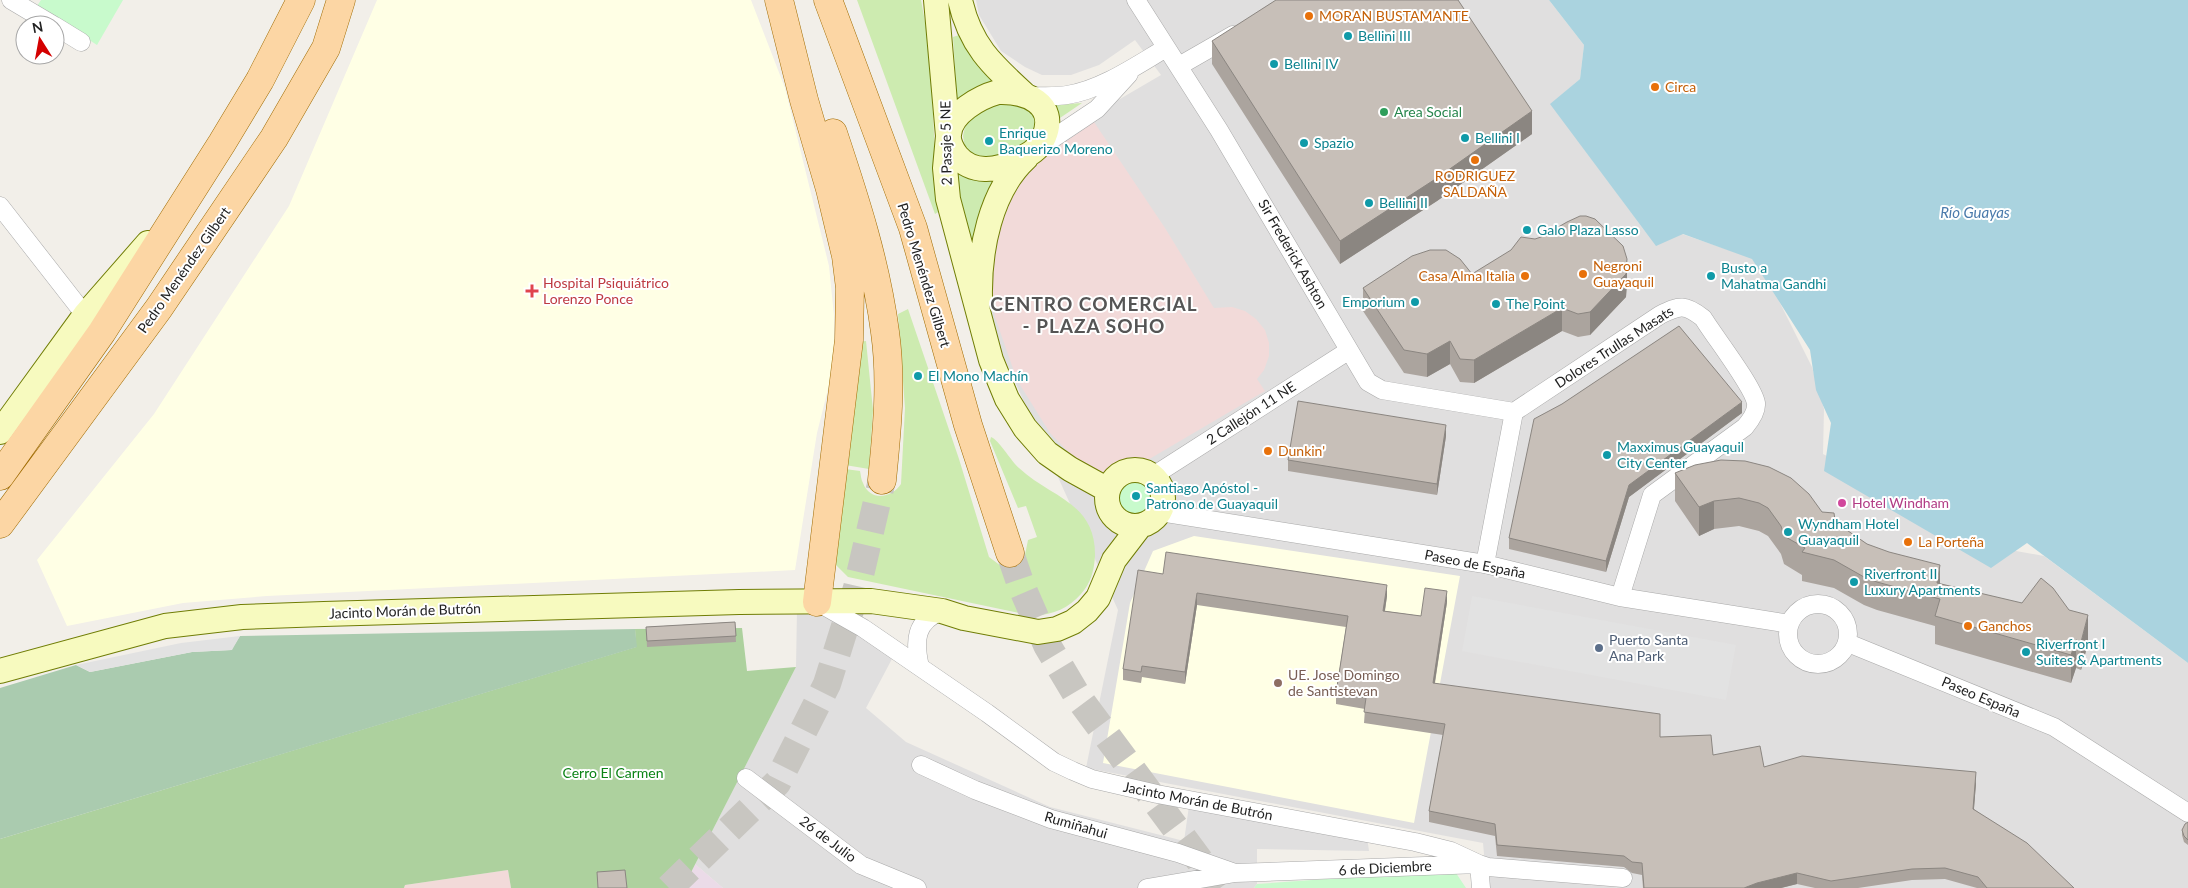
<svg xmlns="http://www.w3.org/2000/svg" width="2188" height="888" viewBox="0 0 2188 888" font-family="Lato,sans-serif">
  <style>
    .residential { fill: #e0dfdf }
    .commercial { fill: #f2dad9 }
    .industrial { fill: #ebdbe8 }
    .education { fill: #ffffe5 }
    .grass { fill: #cdebb0 }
    .forest { fill: #add19e }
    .cemetery { fill: #aacbaf }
    .park { fill: #c8facc }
    .parking { fill: #e2e2e2 }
    .water { fill: #aad3df }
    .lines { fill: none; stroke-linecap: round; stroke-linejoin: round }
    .primary-tunnel { stroke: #c8c6c1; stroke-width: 28; stroke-dasharray: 28 14; stroke-linecap: butt }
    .street-casing { stroke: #a9a9a9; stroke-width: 19 }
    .secondary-casing { stroke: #707d05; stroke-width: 26 }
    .primary-casing { stroke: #a06b00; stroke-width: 29 }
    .street { stroke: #fff; stroke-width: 18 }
    .secondary { stroke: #f7fabf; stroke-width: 24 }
    .primary { stroke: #fcd6a4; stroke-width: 28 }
    .wall { fill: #aba49e }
    .shaded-wall { fill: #8b8681 }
    .building { fill: #c7bfb8; stroke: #8b8681 }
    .food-dot { fill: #e8710a; stroke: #fff; stroke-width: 2 }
    .culture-dot { fill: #0f9aa8; stroke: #fff; stroke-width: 2 }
    .leisure-dot { fill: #2e9e5b; stroke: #fff; stroke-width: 2 }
    .health-dot { fill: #e0444e; stroke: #fff; stroke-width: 2 }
    .hotel-dot { fill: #d1479c; stroke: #fff; stroke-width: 2 }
    .service-dot { fill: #5c6f8a; stroke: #fff; stroke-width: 2 }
    .education-dot { fill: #8d6e63; stroke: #fff; stroke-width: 2 }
    .labels { text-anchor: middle; stroke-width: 4; stroke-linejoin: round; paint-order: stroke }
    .food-label { font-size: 14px; fill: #c56008; stroke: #fff; text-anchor: start }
    .culture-label { font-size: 14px; fill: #0d838f; stroke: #fff; text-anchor: start }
    .leisure-label { font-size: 14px; fill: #27864d; stroke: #fff; text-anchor: start }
    .street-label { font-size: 14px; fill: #222; stroke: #fff }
    .health-label { font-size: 14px; fill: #be3a42; stroke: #fff; text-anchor: start }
    .hotel-label { font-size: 14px; fill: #b23c85; stroke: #fff; text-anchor: start }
    .service-label { font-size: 14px; fill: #4e5e75; stroke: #fff; text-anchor: start }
    .education-label { font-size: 14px; fill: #785e54; stroke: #fff; text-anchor: start }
    .park-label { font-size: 14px; fill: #0c8416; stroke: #fff }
    .water-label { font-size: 15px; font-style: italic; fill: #4a7aab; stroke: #fff }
    .district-label { font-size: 19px; font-weight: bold; letter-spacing: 1px; fill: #555; stroke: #fff }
  </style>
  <rect width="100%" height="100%" fill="#f2efe9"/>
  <path class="residential" d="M976 0H1549L1584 45 1580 79 1551 104 1645 231 1682 234 1752 258 1780 303 1812 367 1824 409 1823 454 2016 551 2044 556 2188 663V888H1487L1483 843 1086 768 1118 610 1002 353 995 327 981 304 1065 131 1161 75 1135 40 1099 65 1071 75H1042L1025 67 1001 51 979 15Z
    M797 609 830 615 893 657 866 708 906 742 1050 807 1184 841 1189 806 1367 837 1369 851 1257 849V884L1254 888H723L695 864 796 667Z"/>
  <path class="commercial" d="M1094 122 1165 228 1214 308 1232 307 1245 311 1256 319 1265 330 1269 343V356L1264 370 1257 379 1265 391 1146 461 1131 457 1117 462 1095 479 1050 433 1017 380 995 317 991 274 1002 216 1020 181 1042 158Z
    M508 870 511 888H404L405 885Z"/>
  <path class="industrial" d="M695 864 723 888H683Z"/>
  <path class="education" d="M377 0H751L785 88 829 266 834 316V365L817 433 795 570 267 596 183 603 67 626 37 560 154 414 289 206Z
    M1194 536 1460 576 1414 823 1103 763 1130 603 1153 551Z"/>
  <path class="grass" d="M857 0H921L930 49 937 198 940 211 935 214Z
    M959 35 998 82 957 101 953 37Z
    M1008 102C1014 104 1023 104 1027 107 1054 125 1014 157 997 160 991 161 983 160 977 160L965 147 963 136 965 127 981 108Z
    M1082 103 1057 120 1054 105Z
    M957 164 1001 176 974 263 957 210Z
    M908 309 959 459 989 557 1001 566 1015 567 1025 555 1028 540 1037 537 1026 506 1018 508 990 441 991 437C999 440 1011 461 1019 468 1051 498 1096 502 1095 556 1094 571 1091 583 1081 594 1068 609 1049 617 1029 615L848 577 835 564 845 469 860 471C861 475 861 480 863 483 870 502 892 498 901 484L905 408 898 314Z
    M866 341 873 410 869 469 845 465 859 342Z"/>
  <path class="forest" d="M742 628 747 671 796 667 683 888H511L508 870 405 885 404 888H0V839L636 647 635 629Z"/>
  <path class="cemetery" d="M635 629 637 647 0 839V688L76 665 90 672 192 652 231 650 240 636Z"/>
  <path class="park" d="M41 0H123L97 45 37 6Z
    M1119 498a17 17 0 1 1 34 0a17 17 0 1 1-34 0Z
    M1454 870 1466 888H1254L1257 884Z"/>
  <path class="parking" d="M1472 596 1736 645 1726 700 1462 651Z
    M240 636 232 650 192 652 90 672 76 665 181 643Z"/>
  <path class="water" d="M1549 0H2188V663L2027 543 1991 568 1824 471 1831 423 1816 390 1810 350 1752 259 1683 234 1656 246 1550 104 1580 79 1584 45Z"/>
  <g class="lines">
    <path class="primary-tunnel" d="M1010 553 1021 585 1047 645 1078 697 1220 888
      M669 888 777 783 827 684 857 588 882 480"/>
    <defs>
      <path id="street" d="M11 0 53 25
        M1136 0 1219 130 1368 382 1382 390 1514 412
        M55 26 81 42
        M1179 66 1233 35
        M1028 96C1041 96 1055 97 1067 95 1101 90 1137 65 1166 48
        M1037 149 1097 109 1129 74
        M0 206 85 315
        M1153 476 1348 351
        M1160 512 1485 564 1620 597 1790 624
        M1485 564 1514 412 1660 315C1680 305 1685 304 1703 318 1714 336 1753 386 1756 403 1757 411 1750 421 1745 427L1652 495 1620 597
        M817 602 863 628 987 713 1054 762 1073 771 1092 779 1157 794 1415 842 1451 851 1479 864
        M1788 634a30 30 0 1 1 60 0a30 30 0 1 1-60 0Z
        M1848 643 2054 727 2188 813
        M920 667C914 641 915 621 942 611
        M921 765 975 790 1051 819 1178 853 1235 873
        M746 778 861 865 917 888
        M1479 864 1481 888
        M1147 888 1235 873 1479 864 1488 867 1623 878"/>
      <path id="secondary" d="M936 0 948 136 945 168 948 199 991 360 1007 399 1025 428 1047 453 1070 469 1108 490
        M960 0C970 45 991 64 1024 94
        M998 92C1025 91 1058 103 1044 137 1038 151 1028 155 1016 161 997 171 972 174 957 156 953 151 948 142 949 135 950 113 980 97 998 92Z
        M980 298C979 251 990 191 1026 158
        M0 432 85 315 148 243
        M1107 498a28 28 0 1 1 56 0a28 28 0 1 1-56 0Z
        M0 671 165 626 242 617 324 614 739 602 871 601 942 611 964 618 1038 632 1057 629 1073 622 1087 611 1098 598 1114 560 1140 526"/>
      <path id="primary" d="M779 0 804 100 830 189 846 256 850 288 849 340 817 602
        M828 0 913 228 968 425 1010 553
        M833 133C855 199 876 263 885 332 892 381 887 431 882 480
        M0 476 102 332 222 143 260 80 301 0
        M0 524 159 308 274 138 326 48 341 0"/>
    </defs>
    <use href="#street" class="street-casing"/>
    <use href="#secondary" class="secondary-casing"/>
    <use href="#primary" class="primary-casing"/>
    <use href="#street" class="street"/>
    <use href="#secondary" class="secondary"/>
    <use href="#primary" class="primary"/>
  </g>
  <path class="wall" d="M1212 41 1532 134 1437 201 1340 264 1212 64Z
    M1472 274 1627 282 1626 297 1590 335 1578 337 1562 331 1474 383 1460 382 1450 364 1427 377 1404 373 1363 311V288Z
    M1562 404 1742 413 1629 497 1606 572 1509 549V538Z
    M1446 436 1437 495 1288 471V460Z
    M1675 473 1822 512 1835 520 1838 524 1867 544 1940 584 2088 643 2081 670 2076 668 2071 683 1935 644V626L1877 610 1864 605 1834 588 1802 581V575L1784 564 1781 554 1768 536 1759 531 1739 526 1714 529 1699 536 1675 501Z
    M1163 574 1387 596 1385 611 1421 616 1447 602 1435 683 1660 737 1713 755 1764 767 1976 783 1974 809 2074 888H1977L1945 879 1912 880 1858 888H1815L1797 884 1781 888H1643L1642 875 1632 873 1624 867 1497 856 1495 836 1429 822V811L1443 735 1364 723 1365 709 1336 704V693L1346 627 1197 605 1185 684 1142 677 1141 683 1123 680V669Z
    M735 622 736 642 647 647 646 627Z
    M2188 822V845L2184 842 2182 835V830Z"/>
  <path class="shaded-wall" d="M1532 111V134L1437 201 1340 264V241Z
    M1627 259V282L1626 297 1590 335V312Z
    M1562 308V331L1474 383V360Z
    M1450 341V364L1427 377V354Z
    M1742 402V413L1629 497 1606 572V561L1629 485Z
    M1446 425V436L1437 495V484Z
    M1714 501V529L1699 536V507Z
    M1940 565V593L1937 583Z
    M1387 585V596L1383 622V611Z
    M1447 591V602L1433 694V683Z
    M1197 593V605L1185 684V672Z
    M2088 615V643L2081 670V642Z
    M2076 640V668L2071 683V655Z
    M1976 772V783L1973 820V809Z
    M1797 873V884L1781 888H1744L1757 883Z"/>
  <path class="building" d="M1276 0H1458L1532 111 1437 178 1340 241 1212 41Z
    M1580 216H1586L1595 219 1623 246 1627 259 1626 274 1590 312 1578 314 1562 308 1474 360 1460 359 1450 341 1427 354 1404 350 1363 288 1412 256 1430 250H1446L1460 259 1472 274 1511 250 1521 237 1535 239 1541 237 1567 222Z
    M1679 326 1742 402 1629 485 1606 561 1509 538 1534 419 1562 404Z
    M1298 401 1446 425 1437 484 1288 460Z
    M1721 460 1745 461 1769 467 1791 478 1809 494 1822 512 1834 513 1835 520 1838 524 1867 544 1889 552 1940 565 1937 583 2022 603 2041 578 2053 588 2069 610 2088 615 2081 642 2076 640 2071 655 1935 616 1940 599 1877 582 1864 577 1834 560 1802 552 1805 548 1784 536 1781 526 1768 508 1759 503 1739 498 1714 501 1699 507 1675 473 1695 465Z
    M1166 552 1387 585 1383 611 1421 616 1425 588 1447 591 1433 683 1660 714V737L1711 735 1713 755 1760 746 1764 767 1802 756 1976 772 1973 809 2027 843 2074 888H1987L1978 877 1945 868 1912 869 1831 881 1797 873 1757 883 1744 888H1644L1642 863 1632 862 1624 856 1497 845 1495 824 1429 811 1445 724 1364 712 1366 698 1336 693 1348 616 1197 593 1185 672 1142 666 1141 672 1123 669 1138 570 1163 574Z
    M735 622 736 636 647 641 646 627Z
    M2188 822V840L2184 836 2182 830 2185 824Z
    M625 870 627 888H598L597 872Z"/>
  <g class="food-dot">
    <circle cx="1309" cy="16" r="5"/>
    <circle cx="1655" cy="87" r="5"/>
    <circle cx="1475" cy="160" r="5"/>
    <circle cx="1583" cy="274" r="5"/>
    <circle cx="1525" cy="276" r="5"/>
    <circle cx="1268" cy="451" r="5"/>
    <circle cx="1908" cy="542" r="5"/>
    <circle cx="1968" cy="626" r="5"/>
  </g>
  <g class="culture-dot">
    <circle cx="1348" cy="36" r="5"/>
    <circle cx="1274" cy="64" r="5"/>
    <circle cx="1465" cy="138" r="5"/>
    <circle cx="989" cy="141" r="5"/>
    <circle cx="1304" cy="143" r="5"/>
    <circle cx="1369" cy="203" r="5"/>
    <circle cx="1527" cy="230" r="5"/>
    <circle cx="1711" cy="276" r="5"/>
    <circle cx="1415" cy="302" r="5"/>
    <circle cx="1496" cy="304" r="5"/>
    <circle cx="918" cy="376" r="5"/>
    <circle cx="1607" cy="455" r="5"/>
    <circle cx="1136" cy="496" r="5"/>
    <circle cx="1788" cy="532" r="5"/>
    <circle cx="1854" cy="582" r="5"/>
    <circle cx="2026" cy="652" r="5"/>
  </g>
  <circle class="leisure-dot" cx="1384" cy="112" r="5"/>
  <path class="health-dot" d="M529.5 283.5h5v5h5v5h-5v5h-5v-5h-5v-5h5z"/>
  <circle class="hotel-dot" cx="1842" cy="503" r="5"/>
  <circle class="service-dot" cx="1599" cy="648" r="5"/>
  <circle class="education-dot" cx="1278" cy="683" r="5"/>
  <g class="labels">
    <g class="food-label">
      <text x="1319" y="21">MORAN BUSTAMANTE</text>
      <text x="1665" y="92">Circa</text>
      <text x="1475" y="181" text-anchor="middle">RODRIGUEZ<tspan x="1475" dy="16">SALDAÑA</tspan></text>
      <text x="1593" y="271">Negroni<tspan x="1593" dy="16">Guayaquil</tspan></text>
      <text x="1515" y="281" text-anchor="end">Casa Alma Italia</text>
      <text x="1278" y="456">Dunkin'</text>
      <text x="1918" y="547">La Porteña</text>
      <text x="1978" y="631">Ganchos</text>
    </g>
    <g class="culture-label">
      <text x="1358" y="41">Bellini III</text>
      <text x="1284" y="69">Bellini IV</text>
      <text x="999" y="138">Enrique<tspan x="999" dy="16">Baquerizo Moreno</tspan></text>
      <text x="1475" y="143">Bellini I</text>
      <text x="1314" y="148">Spazio</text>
      <text x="1379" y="208">Bellini II</text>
      <text x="1537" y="235">Galo Plaza Lasso</text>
      <text x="1721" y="273">Busto a<tspan x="1721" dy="16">Mahatma Gandhi</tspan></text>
      <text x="1405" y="307" text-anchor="end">Emporium</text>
      <text x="1506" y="309">The Point</text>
      <text x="928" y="381">El Mono Machín</text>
      <text x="1617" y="452">Maxximus Guayaquil<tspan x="1617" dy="16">City Center</tspan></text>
      <text x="1146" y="493">Santiago Apóstol -<tspan x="1146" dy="16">Patrono de Guayaquil</tspan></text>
      <text x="1798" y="529">Wyndham Hotel<tspan x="1798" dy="16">Guayaquil</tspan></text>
      <text x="1864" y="579">Riverfront II<tspan x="1864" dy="16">Luxury Apartments</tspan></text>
      <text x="2036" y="649">Riverfront I<tspan x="2036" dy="16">Suites &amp; Apartments</tspan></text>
    </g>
    <g class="leisure-label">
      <text x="1394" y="117">Area Social</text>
    </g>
    <g class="street-label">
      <text transform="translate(946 143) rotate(-91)" y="5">2 Pasaje 5 NE</text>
      <text transform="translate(1293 254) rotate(60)" y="5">Sir Frederick Ashton</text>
      <text transform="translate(184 270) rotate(-55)" y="5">Pedro Menéndez Gilbert</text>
      <text transform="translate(924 275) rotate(73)" y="5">Pedro Menéndez Gilbert</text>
      <text transform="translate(1614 347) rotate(-33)" y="5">Dolores Trullas Masats</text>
      <text transform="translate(1251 413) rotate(-33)" y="5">2 Callejón 11 NE</text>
      <text transform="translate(1475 564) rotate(11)" y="5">Paseo de España</text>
      <text transform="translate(405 611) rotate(-2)" y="5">Jacinto Morán de Butrón</text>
      <text transform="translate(1981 697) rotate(23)" y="5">Paseo España</text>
      <text transform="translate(1198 801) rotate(11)" y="5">Jacinto Morán de Butrón</text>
      <text transform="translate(1076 825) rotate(16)" y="5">Rumiñahui</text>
      <text transform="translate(828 839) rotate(37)" y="5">26 de Julio</text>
      <text transform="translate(1385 868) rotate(-3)" y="5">6 de Diciembre</text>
    </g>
    <g class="health-label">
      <text x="543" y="288">Hospital Psiquiátrico<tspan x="543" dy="16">Lorenzo Ponce</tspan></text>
    </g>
    <g class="hotel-label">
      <text x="1852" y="508">Hotel Windham</text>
    </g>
    <g class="service-label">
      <text x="1609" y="645">Puerto Santa<tspan x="1609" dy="16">Ana Park</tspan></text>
    </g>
    <g class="education-label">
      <text x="1288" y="680">UE. Jose Domingo<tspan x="1288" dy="16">de Santistevan</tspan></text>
    </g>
    <g class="park-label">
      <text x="613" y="778">Cerro El Carmen</text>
    </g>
    <g class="water-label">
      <text x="1975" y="218">Río Guayas</text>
    </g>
    <g class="district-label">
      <text x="1094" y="311">CENTRO COMERCIAL<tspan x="1094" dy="22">- PLAZA SOHO</tspan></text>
    </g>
  </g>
  <g transform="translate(40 40) rotate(349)"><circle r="24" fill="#ffffff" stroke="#a7a7a7"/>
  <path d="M0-4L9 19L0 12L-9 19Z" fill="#d40000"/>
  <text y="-8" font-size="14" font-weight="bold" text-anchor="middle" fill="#222222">N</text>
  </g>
</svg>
